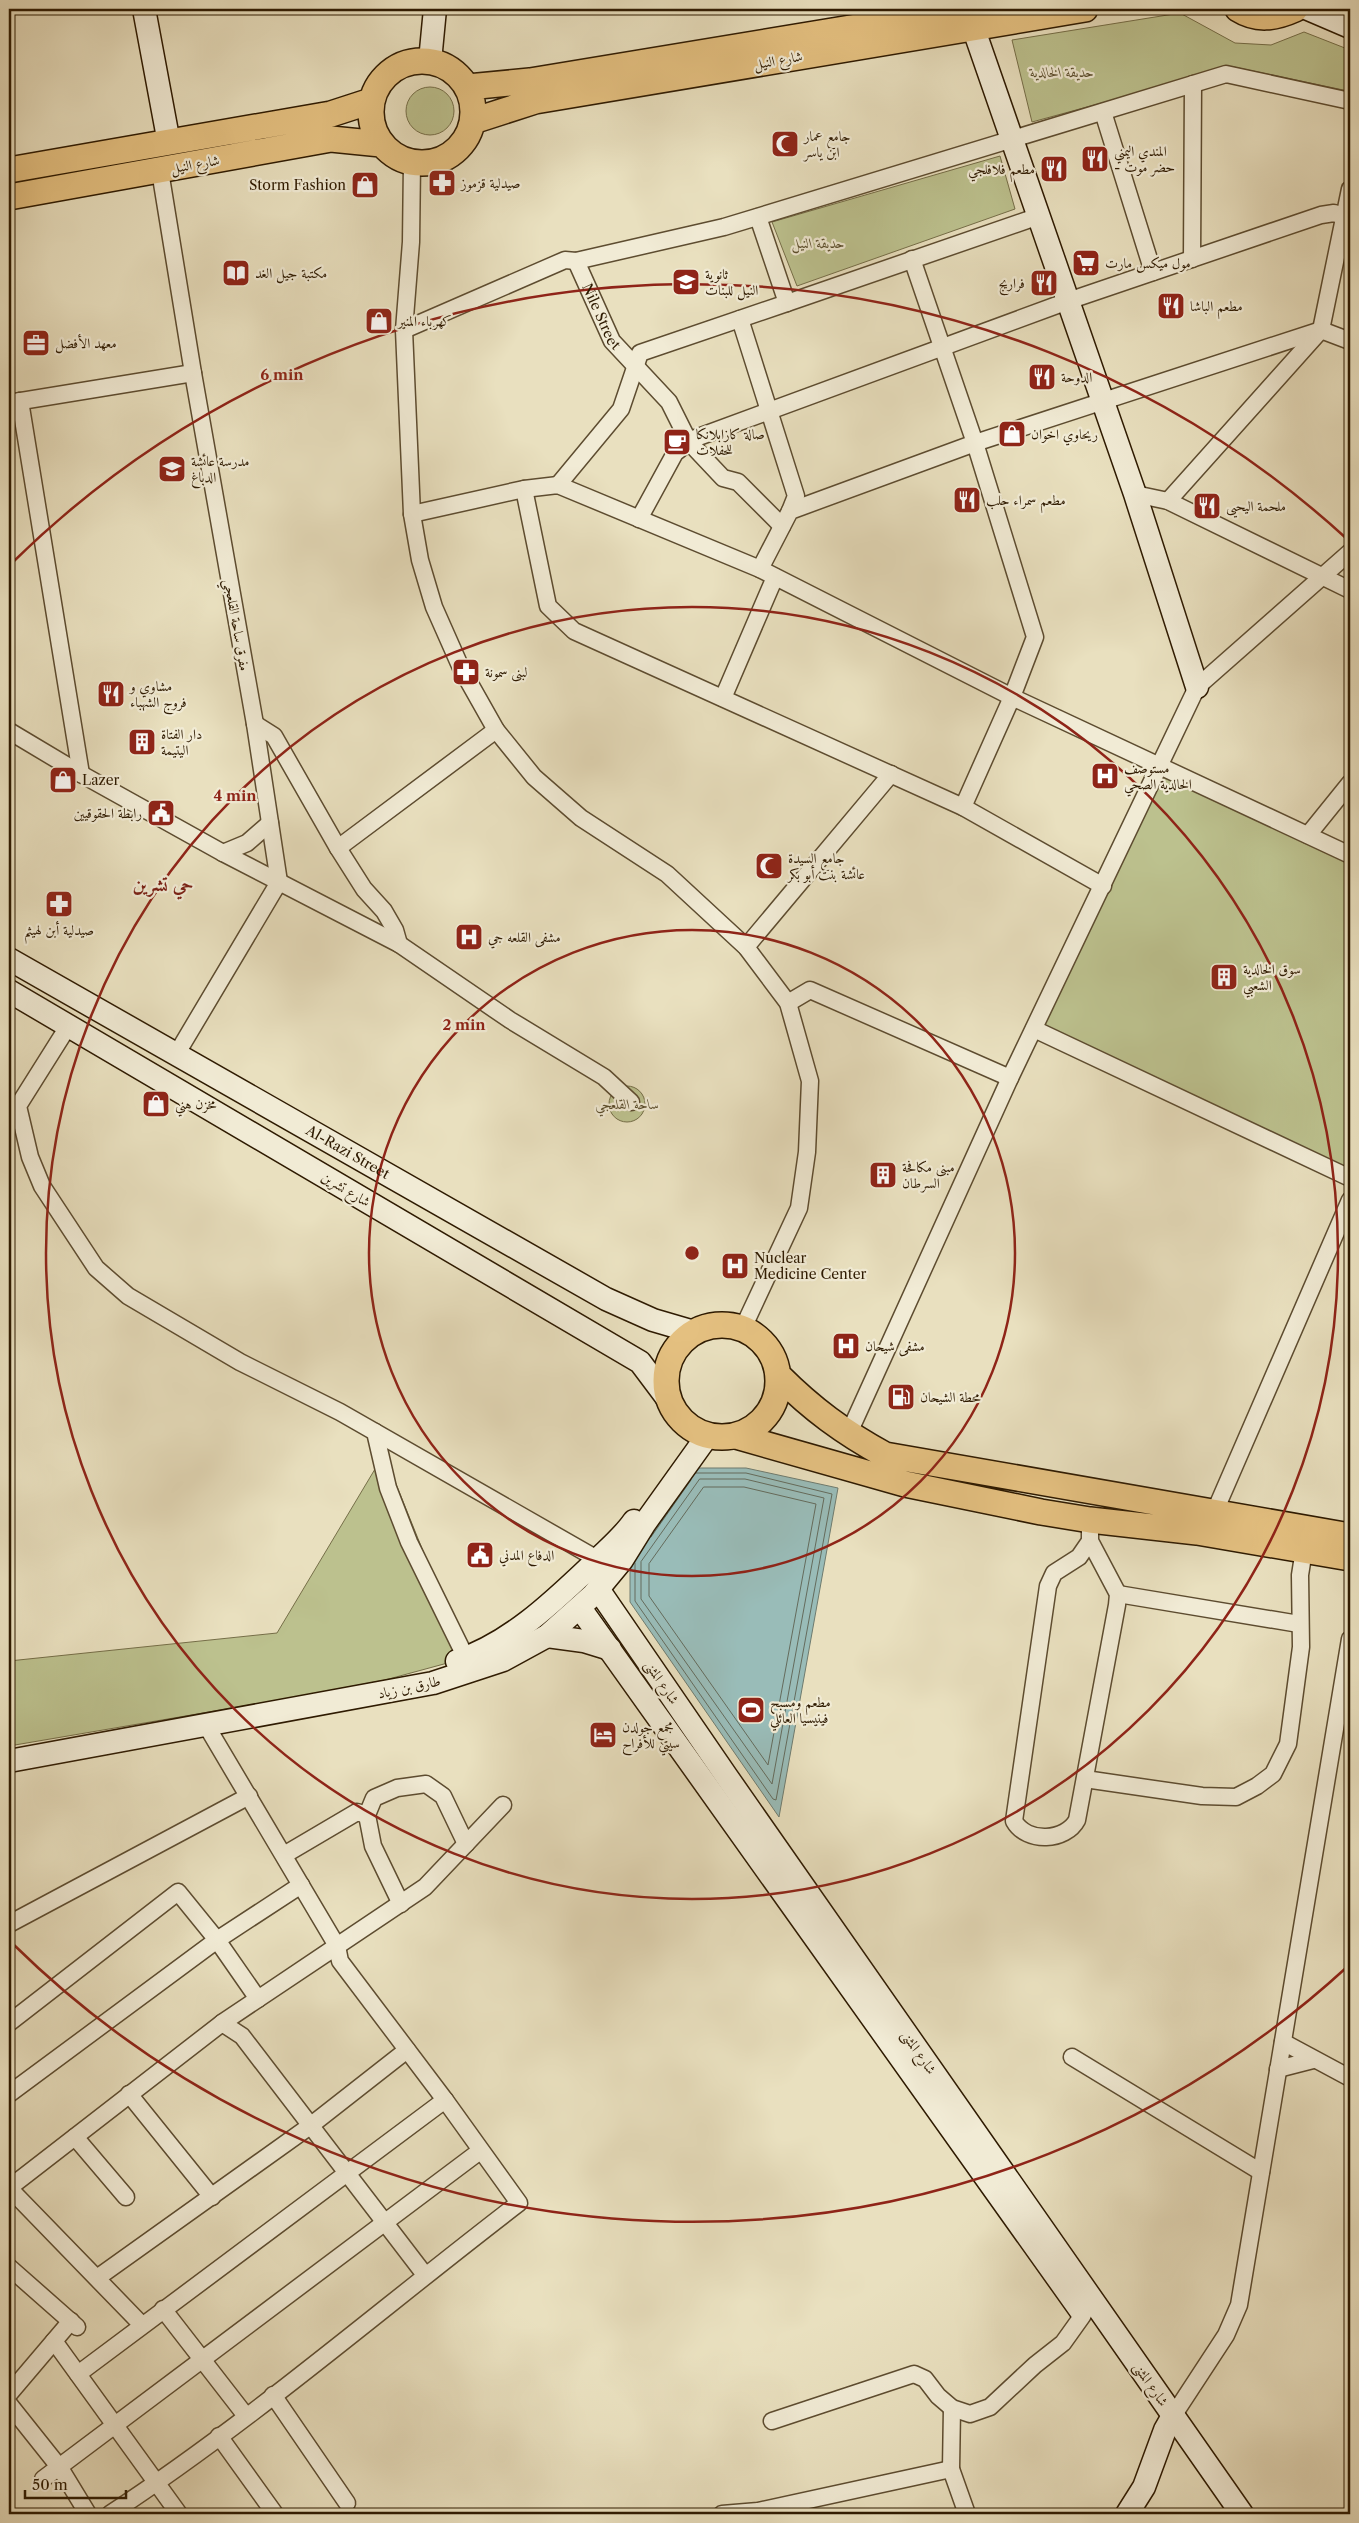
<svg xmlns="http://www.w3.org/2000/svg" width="1359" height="2523" viewBox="0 0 1359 2523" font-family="'Libre Caslon Text',Amiri,serif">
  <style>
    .green { fill: #bcc18e; stroke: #756e48 }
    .water { fill: #99bcb8; stroke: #6e7b6f }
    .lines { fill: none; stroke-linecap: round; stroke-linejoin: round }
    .shore { stroke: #646b5c; stroke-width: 1 }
    .street-casing { stroke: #5d4c30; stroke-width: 19 }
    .secondary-casing { stroke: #2e1a01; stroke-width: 25 }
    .primary-casing { stroke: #2e1a01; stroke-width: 28 }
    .street { stroke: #f1ebd5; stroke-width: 16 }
    .secondary { stroke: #f1ebd5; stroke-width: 22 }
    .primary { stroke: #e4c080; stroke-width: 25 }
    .ring { fill: none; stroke: #8f2418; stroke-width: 2.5 }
    .labels { text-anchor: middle; stroke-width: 4.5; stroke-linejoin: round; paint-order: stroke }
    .street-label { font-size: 14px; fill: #2e1a01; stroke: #f1ebd5 }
    .park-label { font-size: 14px; font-style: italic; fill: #594c2b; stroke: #f1ebd5 }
    .poi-label { font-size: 14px; fill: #2e1a01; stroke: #f1ebd5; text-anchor: start }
    .district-label { font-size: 19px; font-weight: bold; fill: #7a1f14; stroke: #f1ebd5 }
    .centre { fill: #8f2418; stroke: #f1ebd5; stroke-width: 2.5 }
    .ring-label { font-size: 15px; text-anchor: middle; font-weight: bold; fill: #8f2418; stroke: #f1ebd5; stroke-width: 4.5; stroke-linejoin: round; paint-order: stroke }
  </style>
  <rect width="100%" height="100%" fill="#e9e0bf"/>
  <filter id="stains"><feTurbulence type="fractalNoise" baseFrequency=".004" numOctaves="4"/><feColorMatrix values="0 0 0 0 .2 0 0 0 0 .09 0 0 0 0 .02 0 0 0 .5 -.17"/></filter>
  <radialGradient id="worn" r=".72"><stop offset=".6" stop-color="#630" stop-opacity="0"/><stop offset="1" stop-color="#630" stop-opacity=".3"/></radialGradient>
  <path class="green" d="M1180 13 1235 43 1271 45 1304 32 1350 50V82L1348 91 1234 67 1032 122 1012 40Z
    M406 111a24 24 0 1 1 48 0a24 24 0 1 1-48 0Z
    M1000 156 1015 209 797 286 772 222Z
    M1160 766 1350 855V1178L1034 1029Z
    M609 1104a18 18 0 1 1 36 0a18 18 0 1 1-36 0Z
    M384 1454 466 1658 385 1680 297 1697 9 1746V1661L277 1633Z"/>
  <path class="water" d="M694 1468H746L838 1488 779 1817 630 1602V1559Z"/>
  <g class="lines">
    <path class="shore" d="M700 1479H745L824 1498 772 1784 641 1599V1562Z
      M704 1487H744L816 1504 768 1765 649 1596V1564Z
      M651 1537 691 1480
      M635 1563V1601L773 1799 776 1800 832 1494 746 1473H696"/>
    <defs>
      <g id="street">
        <path d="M1103 112 1153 272"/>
        <path d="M412 163 411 242 404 330 412 514 420 560 434 607 461 668 496 730 534 777 581 818 667 874 746 947 788 1003 810 1081 807 1152 799 1208 743 1328"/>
        <path d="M160 171 193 373 255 724 279 882 176 1055"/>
        <path d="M758 217 787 303 1039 216"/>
        <path d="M912 259 975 443 1035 637 1012 697 963 807"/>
        <path d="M1192 259 1193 84"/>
        <path id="s1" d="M576 261 612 341 669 402 689 442 723 478 738 482 782 526"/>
        <path d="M740 319 796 496 790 511"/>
        <path d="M404 330 565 260 576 261 724 227 1226 74 1350 101"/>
        <path d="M20 401 81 774"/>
        <path d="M9 403 193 373"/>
        <path d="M558 485 621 409 640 353 787 303"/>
        <path d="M524 489 548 606 574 631 963 807 1103 886"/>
        <path d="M1135 494 1168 501 1350 590"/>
        <path d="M1168 501 1321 330 1350 189"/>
        <path d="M412 514 524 489 558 485 760 569 1012 697 1350 855"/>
        <path d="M639 519 675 453 693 439 1068 301 1321 215 1334 213 1350 218"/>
        <path d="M760 569 790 511 975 443 1321 330 1350 341"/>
        <path d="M723 698 775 577"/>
        <path d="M255 724 274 736 338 848 364 889 384 911 395 930 399 944"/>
        <path d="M9 731 81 774 223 853 399 944 510 1020 604 1077 631 1102"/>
        <path d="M1308 835 1350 783"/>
        <path d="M338 848 496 730"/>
        <path d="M223 853 247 843 270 823"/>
        <path d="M746 947 891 774"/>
        <path d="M788 1003 810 990 1010 1078"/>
        <path d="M69 1025 18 1106 30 1157 42 1186 96 1268 128 1296 240 1362 340 1412 375 1432 388 1488 409 1542 466 1658"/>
        <path d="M1034 1029 1350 1178"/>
        <path d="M375 1432 597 1559"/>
        <path d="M848 1435 1010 1078 1197 687 1350 552"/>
        <path d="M1215 1511 1350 1200"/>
        <path d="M1090 1541 1079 1557 1054 1573 1048 1586 1014 1821C1027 1844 1066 1841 1077 1820L1117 1605 1118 1594 1090 1541V1520"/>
        <path d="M1118 1594 1299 1624"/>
        <path d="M206 1725 337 1946 425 1887 503 1805"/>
        <path d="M1085 1779 1202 1796 1236 1797 1257 1786 1273 1774 1288 1744 1301 1647 1300 1575 1304 1550"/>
        <path d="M284 1855 357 1812 367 1815"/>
        <path d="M401 1904 373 1846 367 1815 374 1798 397 1788 426 1784 443 1796 466 1844"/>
        <path d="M9 1924 249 1796"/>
        <path d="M9 2023 178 1892 217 1940 258 1999"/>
        <path d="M1283 2042 1350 2078"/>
        <path d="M1072 2057 1261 2172"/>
        <path d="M1278 2069 1313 2060"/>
        <path d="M9 2094 217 1940 301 1885"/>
        <path d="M129 2094 212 2197"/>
        <path d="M75 2137 126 2197"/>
        <path d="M9 2188 222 2023 242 2036 425 2275"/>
        <path d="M9 2188 142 2325"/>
        <path d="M9 2267 77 2327"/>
        <path d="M97 2278 310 2126 407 2050"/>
        <path d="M163 2309 246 2416"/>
        <path d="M54 2341 179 2514"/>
        <path d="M78 2374 445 2100"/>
        <path d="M9 2394 71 2321"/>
        <path d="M273 2395 347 2503"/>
        <path d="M9 2404 60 2468 88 2514"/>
        <path d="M952 2408 951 2469 967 2514"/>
        <path d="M1173 2416 1226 2335 1239 2305 1350 1639"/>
        <path d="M772 2421 914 2374 925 2379 938 2396 952 2408 970 2414 990 2407 1035 2365 1063 2343 1083 2315"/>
        <path d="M219 2436 275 2514"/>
        <path d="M43 2479 480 2151"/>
        <path d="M110 2514C253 2420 383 2307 519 2203L445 2100 340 1961 337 1946 222 2023"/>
        <path d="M722 2514 758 2511 951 2469"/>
      </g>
      <g id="secondary">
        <path d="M144 9 169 143"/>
        <path d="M1308 9 1350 27"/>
        <path d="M973 27 1135 494 1197 687"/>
        <path d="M430 61 435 9"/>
        <path id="s2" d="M9 959 606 1299 653 1320 694 1332"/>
        <path d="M9 991 640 1362 670 1402"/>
        <path d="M598 1589 727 1777 1242 2514"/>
        <path d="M580 1608 1081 2311"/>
        <path d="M547 1636 584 1641 610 1649"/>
        <path d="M457 1661C511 1643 554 1601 594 1563 608 1549 623 1537 634 1521"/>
        <path d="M9 1761 433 1683 503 1660 547 1636 593 1595 622 1560 645 1523 708 1435"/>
        <path d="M1127 2514 1144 2487 1165 2430 1173 2416"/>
      </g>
      <path id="primary" d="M1238 9C1257 21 1275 18 1295 9
        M371 112a51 51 0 1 1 102 0a51 51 0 1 1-102 0Z
        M468 87 530 81 966 9
        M473 121 535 101 1085 9
        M9 170 331 114 371 101
        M9 197 331 139 381 144
        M666 1381a56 56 0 1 1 112 0a56 56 0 1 1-112 0Z
        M779 1376C812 1409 843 1432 885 1455L1350 1536
        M736 1436 905 1484 1041 1512 1090 1520 1197 1532 1350 1558"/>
    </defs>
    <use href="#street" class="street-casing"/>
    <use href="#secondary" class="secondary-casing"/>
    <use href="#primary" class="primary-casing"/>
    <use href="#street" class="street"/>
    <use href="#secondary" class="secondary"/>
    <use href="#primary" class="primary"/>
  </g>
  <g class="ring">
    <circle cx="692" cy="1253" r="323"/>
    <circle cx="692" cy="1253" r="646"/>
    <path d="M1347 1967A969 969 0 0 1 13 1944M13 562A969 969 0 0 1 1347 539"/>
  </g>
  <defs>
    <symbol id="mosque-square" viewBox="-11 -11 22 22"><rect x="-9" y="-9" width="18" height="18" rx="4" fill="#8f2418" stroke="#f1ebd5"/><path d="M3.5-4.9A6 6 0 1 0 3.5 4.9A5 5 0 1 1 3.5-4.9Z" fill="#fff"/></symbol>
    <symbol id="restaurant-square" viewBox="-11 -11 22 22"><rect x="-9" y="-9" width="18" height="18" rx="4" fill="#8f2418" stroke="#f1ebd5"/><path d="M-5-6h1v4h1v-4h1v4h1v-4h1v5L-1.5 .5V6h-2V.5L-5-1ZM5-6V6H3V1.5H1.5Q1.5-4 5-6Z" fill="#fff"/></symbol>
    <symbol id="pharmacy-square" viewBox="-11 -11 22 22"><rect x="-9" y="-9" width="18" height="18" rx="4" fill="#8f2418" stroke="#f1ebd5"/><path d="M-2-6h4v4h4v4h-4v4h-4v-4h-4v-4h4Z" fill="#fff"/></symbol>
    <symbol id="shop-square" viewBox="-11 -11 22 22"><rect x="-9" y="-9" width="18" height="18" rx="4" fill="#8f2418" stroke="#f1ebd5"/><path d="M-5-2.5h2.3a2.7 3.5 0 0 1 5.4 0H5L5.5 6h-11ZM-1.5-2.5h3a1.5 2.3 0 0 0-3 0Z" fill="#fff"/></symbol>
    <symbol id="supermarket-square" viewBox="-11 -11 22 22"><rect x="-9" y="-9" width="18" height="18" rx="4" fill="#8f2418" stroke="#f1ebd5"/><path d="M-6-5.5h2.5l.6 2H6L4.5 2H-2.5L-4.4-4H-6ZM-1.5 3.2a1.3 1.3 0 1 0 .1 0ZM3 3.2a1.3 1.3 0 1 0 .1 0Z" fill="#fff"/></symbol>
    <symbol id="library-square" viewBox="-11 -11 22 22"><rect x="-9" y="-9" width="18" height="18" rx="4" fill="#8f2418" stroke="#f1ebd5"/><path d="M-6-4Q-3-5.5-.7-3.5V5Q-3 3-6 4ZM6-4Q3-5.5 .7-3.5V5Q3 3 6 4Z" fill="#fff"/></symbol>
    <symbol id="school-square" viewBox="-11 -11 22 22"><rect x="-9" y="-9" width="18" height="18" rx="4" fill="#8f2418" stroke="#f1ebd5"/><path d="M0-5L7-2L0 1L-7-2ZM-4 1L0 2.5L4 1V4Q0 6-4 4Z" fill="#fff"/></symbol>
    <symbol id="office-square" viewBox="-11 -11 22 22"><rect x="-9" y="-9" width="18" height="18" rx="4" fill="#8f2418" stroke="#f1ebd5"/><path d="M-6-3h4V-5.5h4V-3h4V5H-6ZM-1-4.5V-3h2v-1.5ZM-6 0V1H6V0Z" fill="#fff"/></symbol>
    <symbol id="cafe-square" viewBox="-11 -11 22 22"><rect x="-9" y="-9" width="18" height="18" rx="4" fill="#8f2418" stroke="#f1ebd5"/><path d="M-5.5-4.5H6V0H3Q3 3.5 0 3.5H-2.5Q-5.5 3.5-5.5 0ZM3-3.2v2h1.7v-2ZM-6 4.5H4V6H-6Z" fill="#fff"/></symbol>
    <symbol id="building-square" viewBox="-11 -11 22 22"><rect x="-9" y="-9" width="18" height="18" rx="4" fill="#8f2418" stroke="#f1ebd5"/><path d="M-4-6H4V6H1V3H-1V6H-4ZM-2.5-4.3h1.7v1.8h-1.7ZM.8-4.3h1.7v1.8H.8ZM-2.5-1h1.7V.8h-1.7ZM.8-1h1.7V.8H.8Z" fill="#fff"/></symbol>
    <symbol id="hospital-square" viewBox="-11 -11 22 22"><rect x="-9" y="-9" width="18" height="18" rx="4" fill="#8f2418" stroke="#f1ebd5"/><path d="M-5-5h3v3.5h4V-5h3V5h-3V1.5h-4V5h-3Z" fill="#fff"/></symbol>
    <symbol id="civic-square" viewBox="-11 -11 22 22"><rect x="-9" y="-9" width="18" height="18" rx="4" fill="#8f2418" stroke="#f1ebd5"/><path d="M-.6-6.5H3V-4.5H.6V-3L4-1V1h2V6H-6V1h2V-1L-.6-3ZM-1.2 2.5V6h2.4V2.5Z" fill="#fff"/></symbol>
    <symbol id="fuel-square" viewBox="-11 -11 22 22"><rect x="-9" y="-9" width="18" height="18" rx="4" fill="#8f2418" stroke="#f1ebd5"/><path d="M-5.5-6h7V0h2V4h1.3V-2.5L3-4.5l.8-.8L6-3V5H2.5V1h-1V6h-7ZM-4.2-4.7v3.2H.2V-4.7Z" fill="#fff"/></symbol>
    <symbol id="stadium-square" viewBox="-11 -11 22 22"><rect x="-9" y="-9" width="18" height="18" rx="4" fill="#8f2418" stroke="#f1ebd5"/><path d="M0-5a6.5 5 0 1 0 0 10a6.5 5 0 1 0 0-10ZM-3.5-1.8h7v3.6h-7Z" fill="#fff"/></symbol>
    <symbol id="hotel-square" viewBox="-11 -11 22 22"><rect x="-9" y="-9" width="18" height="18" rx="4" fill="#8f2418" stroke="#f1ebd5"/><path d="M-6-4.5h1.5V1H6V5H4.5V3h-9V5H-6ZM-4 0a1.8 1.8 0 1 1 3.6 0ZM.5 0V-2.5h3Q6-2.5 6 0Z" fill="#fff"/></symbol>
  </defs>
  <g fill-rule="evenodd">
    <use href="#mosque-square" x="769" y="128" width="32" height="32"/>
    <use href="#restaurant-square" x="1079" y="143" width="32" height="32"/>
    <use href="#restaurant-square" x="1038" y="153" width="32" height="32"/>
    <use href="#pharmacy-square" x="426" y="167" width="32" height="32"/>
    <use href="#shop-square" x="349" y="169" width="32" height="32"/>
    <use href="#supermarket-square" x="1070" y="247" width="32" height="32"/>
    <use href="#library-square" x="220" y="257" width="32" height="32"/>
    <use href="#school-square" x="670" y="266" width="32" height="32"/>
    <use href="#restaurant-square" x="1028" y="267" width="32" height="32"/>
    <use href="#restaurant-square" x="1155" y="290" width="32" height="32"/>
    <use href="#shop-square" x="363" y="305" width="32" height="32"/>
    <use href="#office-square" x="20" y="327" width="32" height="32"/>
    <use href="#restaurant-square" x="1026" y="361" width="32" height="32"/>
    <use href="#shop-square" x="996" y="418" width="32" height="32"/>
    <use href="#cafe-square" x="661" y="426" width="32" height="32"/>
    <use href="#school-square" x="156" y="453" width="32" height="32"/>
    <use href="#restaurant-square" x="951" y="484" width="32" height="32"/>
    <use href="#restaurant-square" x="1191" y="490" width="32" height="32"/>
    <use href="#pharmacy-square" x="450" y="656" width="32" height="32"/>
    <use href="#restaurant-square" x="95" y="678" width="32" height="32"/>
    <use href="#building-square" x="126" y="726" width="32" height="32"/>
    <use href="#hospital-square" x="1089" y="760" width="32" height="32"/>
    <use href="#shop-square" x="47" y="764" width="32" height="32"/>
    <use href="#civic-square" x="145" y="797" width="32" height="32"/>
    <use href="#mosque-square" x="753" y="850" width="32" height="32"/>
    <use href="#pharmacy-square" x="43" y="888" width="32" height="32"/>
    <use href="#hospital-square" x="453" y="921" width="32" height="32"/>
    <use href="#building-square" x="1208" y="961" width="32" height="32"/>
    <use href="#shop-square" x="140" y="1088" width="32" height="32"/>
    <use href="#building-square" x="867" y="1159" width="32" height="32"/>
    <use href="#hospital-square" x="719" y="1250" width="32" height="32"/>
    <use href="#hospital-square" x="830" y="1330" width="32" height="32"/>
    <use href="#fuel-square" x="885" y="1381" width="32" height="32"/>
    <use href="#civic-square" x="464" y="1539" width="32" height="32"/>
    <use href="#stadium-square" x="735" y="1694" width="32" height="32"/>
    <use href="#hotel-square" x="587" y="1719" width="32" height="32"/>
  </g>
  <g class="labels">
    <g class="street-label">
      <text transform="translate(778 60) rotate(-10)" y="5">شارع النيل</text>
      <text transform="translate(195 164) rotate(-10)" y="5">شارع النيل</text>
      <text dy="5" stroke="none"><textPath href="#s1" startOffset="61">Nile Street</textPath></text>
      <text transform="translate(237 625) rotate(80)" y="5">مفرق ساحة القلعجي</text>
      <text dy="5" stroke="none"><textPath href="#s2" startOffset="390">Al-Razi Street</textPath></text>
      <text transform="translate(346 1189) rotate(31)" y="5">شارع تشرين</text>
      <text transform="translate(662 1682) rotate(56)" y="5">شارع المثنى</text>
      <text transform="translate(409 1687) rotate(-12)" y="5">طارق بن زياد</text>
      <text transform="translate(919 2052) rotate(55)" y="5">شارع المثنى</text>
      <text transform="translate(1151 2384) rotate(55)" y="5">شارع المثنى</text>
    </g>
    <g class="park-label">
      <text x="1062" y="77">حديقة الخالدية</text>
      <text x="818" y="248">حديقة النيل</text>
      <text x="627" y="1109">ساحة القلعجي</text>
    </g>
    <g class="poi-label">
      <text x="804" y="141">جامع عمار<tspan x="804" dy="16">ابن ياسر</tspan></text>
      <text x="1114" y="156">المندي اليمني<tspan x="1114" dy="16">- حضر موت</tspan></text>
      <text x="1035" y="174" text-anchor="end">مطعم فلافلجي</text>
      <text x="461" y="188">صيدلية قزموز</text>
      <text x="346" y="190" text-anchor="end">Storm Fashion</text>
      <text x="1105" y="268">مول ميكس مارت</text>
      <text x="255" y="278">مكتبة جيل الغد</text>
      <text x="705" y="279">ثانوية<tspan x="705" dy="16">النيل للبنات</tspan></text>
      <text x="1025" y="288" text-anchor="end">فراريج</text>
      <text x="1190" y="311">مطعم الباشا</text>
      <text x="398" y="326">كهرباء المنير</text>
      <text x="55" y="348">معهد الأفضل</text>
      <text x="1061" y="382">الدوحة</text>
      <text x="696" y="439">صالة كازابلانكا<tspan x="696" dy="16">للحفلات</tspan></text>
      <text x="1031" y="439">ريحاوي اخوان</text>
      <text x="191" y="466">مدرسة عائشة<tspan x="191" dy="16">الدباغ</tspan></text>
      <text x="986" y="505">مطعم سمراء حلب</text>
      <text x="1226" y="511">ملحمة اليحيى</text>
      <text x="485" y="677">لبنى سمونة</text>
      <text x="130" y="691">مشاوي و<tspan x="130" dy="16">فروج الشهباء</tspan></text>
      <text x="161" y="739">دار الفتاة<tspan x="161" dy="16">اليتيمة</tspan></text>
      <text x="1124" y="773">مستوصف<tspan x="1124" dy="16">الخالدية الصحي</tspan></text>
      <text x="82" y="785">Lazer</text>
      <text x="142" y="818" text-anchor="end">رابطة الحقوقيين</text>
      <text x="788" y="863">جامع السيدة<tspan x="788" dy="16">عائشة بنت أبو بكر</tspan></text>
      <text x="59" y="935" text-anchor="middle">صيدلية أبن لهيثم</text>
      <text x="488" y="942">مشفى القلعه جي</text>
      <text x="1243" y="974">سوق الخالدية<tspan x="1243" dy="16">الشعبي</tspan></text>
      <text x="175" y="1109">مخزن هني</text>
      <text x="902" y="1172">مبنى مكافحة<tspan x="902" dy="16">السرطان</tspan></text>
      <text x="754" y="1263">Nuclear<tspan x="754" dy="16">Medicine Center</tspan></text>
      <text x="865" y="1351">مشفى شيحان</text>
      <text x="920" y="1402">محطة الشيحان</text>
      <text x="499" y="1560">الدفاع المدني</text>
      <text x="770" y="1707">مطعم ومسبح<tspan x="770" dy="16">فينيسيا العائلي</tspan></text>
      <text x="622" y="1732">مجمع جولدن<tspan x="622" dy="16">سيتي للأفراح</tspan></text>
    </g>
    <g class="district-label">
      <text x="163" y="891">حي تشرين</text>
    </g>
  </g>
  <circle cx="692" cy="1253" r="8" class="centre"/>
  <g class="ring-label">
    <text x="282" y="380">6 min</text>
    <text x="235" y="801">4 min</text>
    <text x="464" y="1030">2 min</text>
  </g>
  <rect width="1359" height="2523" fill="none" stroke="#e9e0bf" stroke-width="30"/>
  <rect x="10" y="10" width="1339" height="2503" fill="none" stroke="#2e1a01" stroke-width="2.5"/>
  <rect x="15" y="15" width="1329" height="2493" fill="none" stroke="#2e1a01"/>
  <path d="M25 2490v8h101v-8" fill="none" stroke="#2e1a01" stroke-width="2.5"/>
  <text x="32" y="2490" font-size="15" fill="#2e1a01" stroke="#f1ebd5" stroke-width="4" paint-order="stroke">50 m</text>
  <rect width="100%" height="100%" filter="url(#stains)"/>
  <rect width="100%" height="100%" fill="url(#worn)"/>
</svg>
